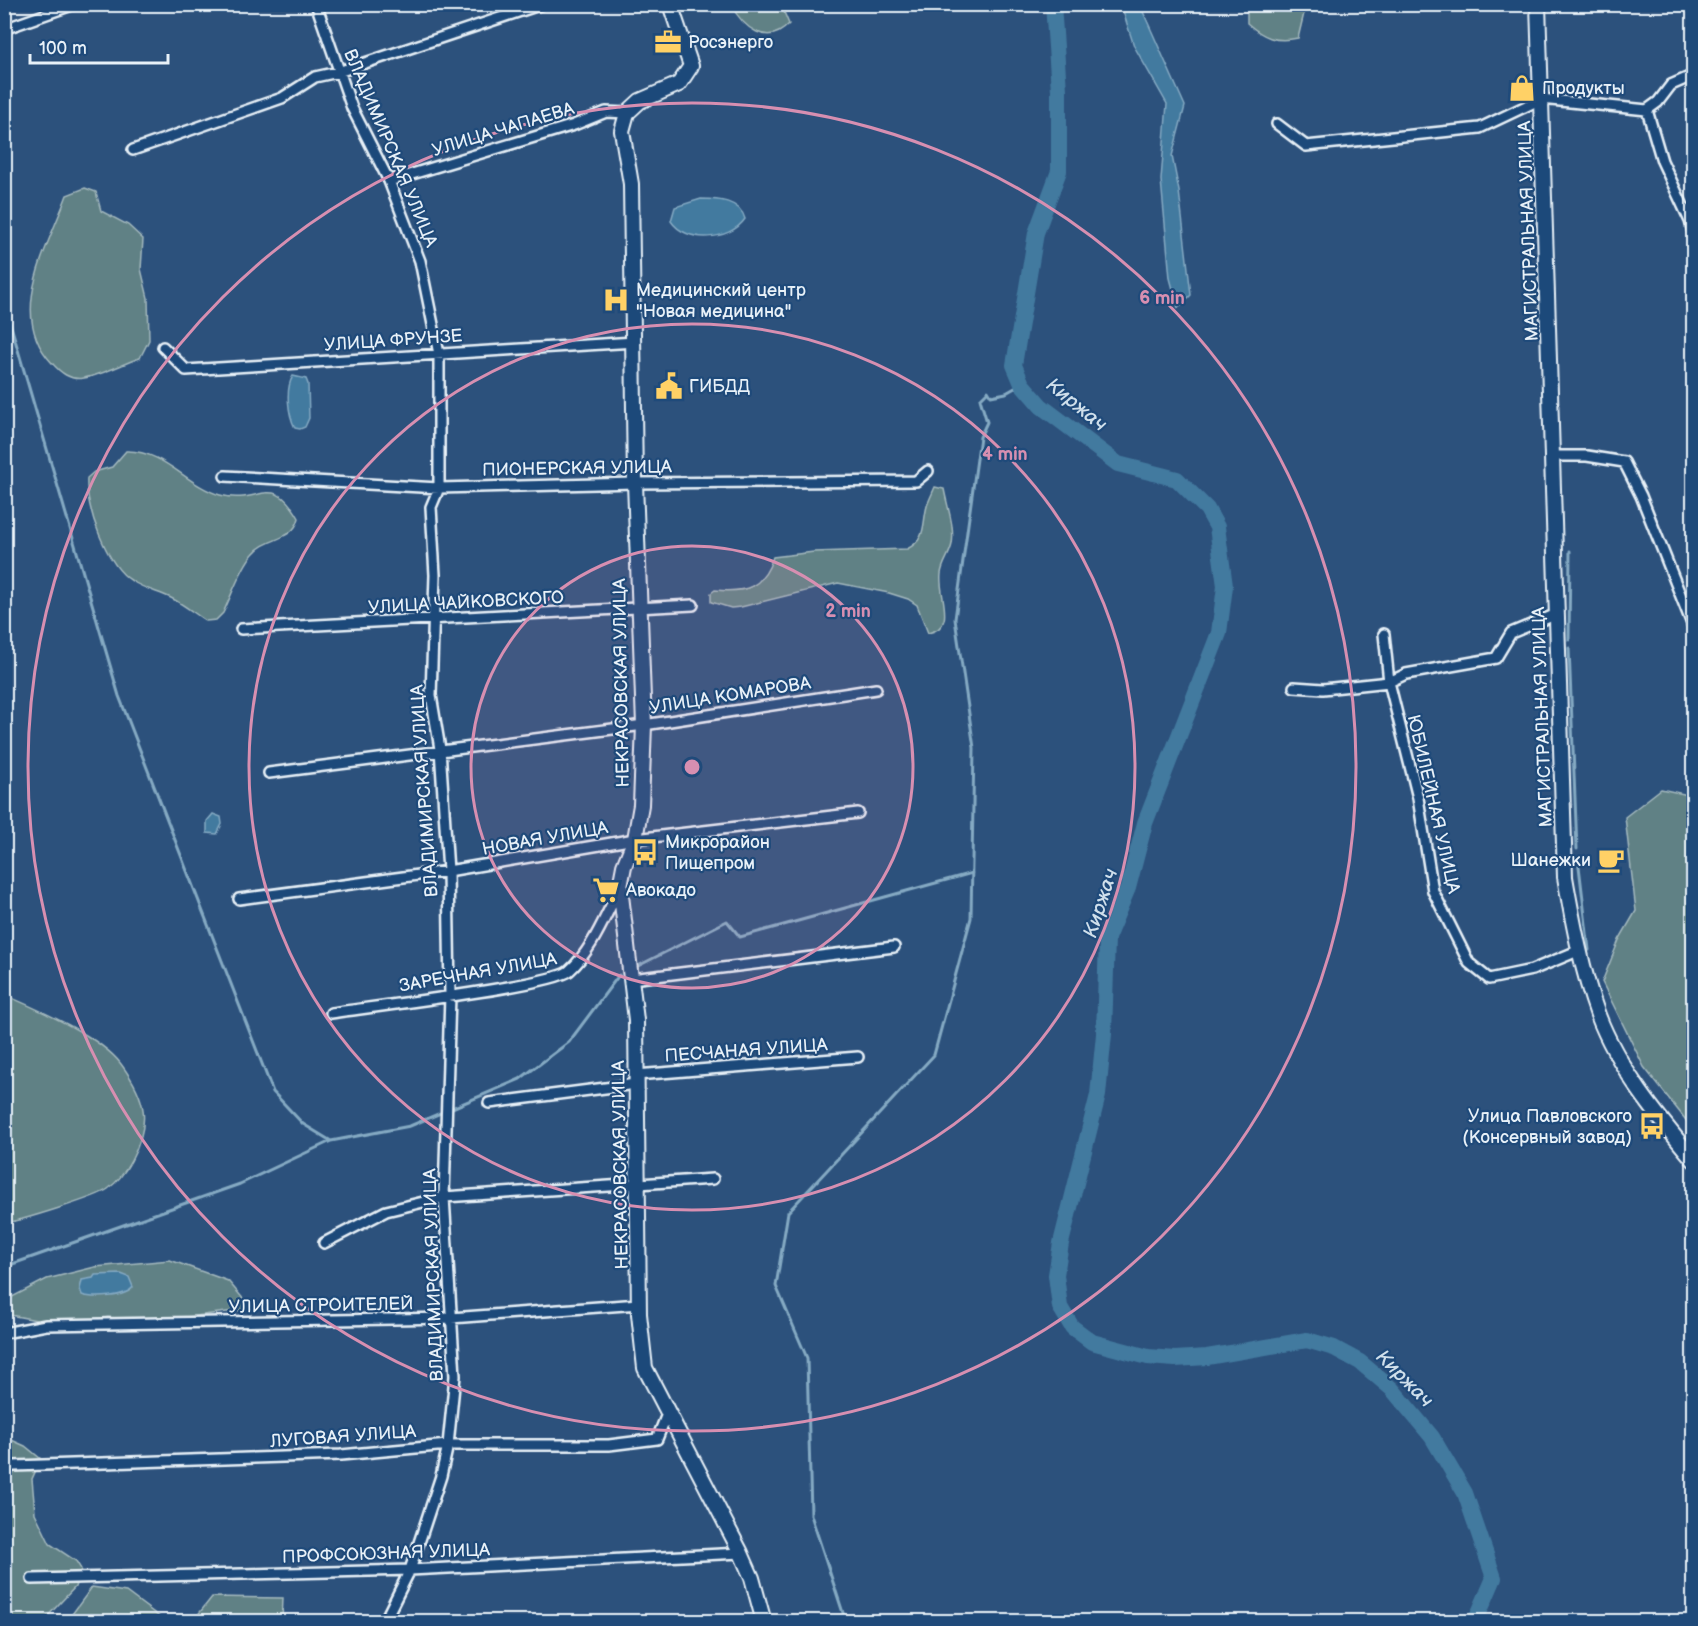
<svg xmlns="http://www.w3.org/2000/svg" width="1698" height="1626" viewBox="0 0 1698 1626" font-family="'Balsamiq Sans',sans-serif">
  <style>
    .green { fill: #618185; stroke: #a4b9be; stroke-width: 1.5 }
    .water { fill: #437a9f; stroke: #85aac3; stroke-width: 1.5 }
    .lines { fill: none; stroke-linecap: round; stroke-linejoin: round }
    .stream { stroke: #85aac3; stroke-width: 3 }
    .river { stroke: #437a9f; stroke-width: 16 }
    .street-casing { stroke: #e8f1f8; stroke-width: 14 }
    .secondary-casing { stroke: #e8f1f8; stroke-width: 18 }
    .street { stroke: #1f4a7a; stroke-width: 9 }
    .secondary { stroke: #1f4a7a; stroke-width: 14 }
    .ring { fill: none; stroke: #d78fb1; stroke-width: 3 }
    .labels { text-anchor: middle; stroke-width: 4.5; stroke-linejoin: round; paint-order: stroke }
    .poi-label { font-size: 18px; fill: #e8f1f8; stroke: #1f4a7a; text-anchor: start }
    .street-label { font-size: 18px; fill: #e8f1f8; stroke: #1f4a7a }
    .water-label { font-size: 20px; font-style: italic; fill: #cfdfeb; stroke: #1f4a7a }
    .centre { fill: #d78fb1; stroke: #1f4a7a; stroke-width: 3 }
    .ring-label { font-size: 18px; text-anchor: middle; font-weight: bold; fill: #d78fb1; stroke: #1f4a7a; stroke-width: 4.5; stroke-linejoin: round; paint-order: stroke }
  </style>
  <rect width="100%" height="100%" fill="#2c517c"/>
  <filter id="ink" filterUnits="userSpaceOnUse"><feTurbulence type="fractalNoise" baseFrequency=".0167" numOctaves="2"/><feDisplacementMap in="SourceGraphic" scale="12" xChannelSelector="R" yChannelSelector="G"/><feConvolveMatrix kernelMatrix="1 2 1 2 8 2 1 2 1" color-interpolation-filters="sRGB"/></filter>
  <g filter="url(#ink)">
    <path class="green" d="M731 5H781L789 24C767 48 743 27 731 5Z
      M1247 5H1306L1298 38C1276 43 1264 38 1247 23Z
      M85 188 96 192 101 211 128 225 143 239 141 269 148 298 149 340 140 358C122 364 102 375 84 378 70 381 60 372 52 363 6 315 48 247 67 195Z
      M126 451C164 450 186 485 220 495 260 506 272 471 299 518 293 542 266 537 253 554 241 567 231 597 223 613L216 620 206 621C194 613 183 604 171 598 159 592 144 589 132 581 107 566 85 507 87 478L94 472 112 467Z
      M935 487 944 489C947 506 955 527 952 544 950 555 942 563 941 574 938 596 958 627 928 633L917 605 908 599 889 593 838 583 741 607 731 608 711 602V593L715 590C746 593 763 588 773 557L814 552 907 549C927 539 922 525 927 506 929 500 932 494 935 487Z
      M1661 789 1693 796V1129L1644 1067 1602 982 1619 940 1636 911 1625 817Z
      M5 995C37 1009 100 1036 121 1064 147 1099 151 1123 131 1161 125 1172 119 1181 108 1189 98 1197 20 1221 5 1223Z
      M170 1260 228 1281 246 1302 242 1310 149 1322 108 1317 58 1324 10 1315 8 1306 12 1297 47 1279 95 1267Z
      M7 1438 25 1446 41 1459 32 1479 35 1513 50 1544 76 1561 81 1569 75 1587 43 1621H5L4 1439Z
      M92 1587 126 1592 161 1618 185 1621H67Z
      M212 1597 283 1598 282 1621H193Z"/>
    <path class="water" d="M1121 5H1140L1185 106 1172 156 1179 191 1191 295 1178 308 1170 278 1161 180 1167 104 1134 46Z
      M701 199C717 199 740 200 745 219 730 241 686 244 671 221L675 207Z
      M293 376 306 379 308 384 309 418 305 427 300 429 295 428C288 414 285 389 293 376Z
      M213 814 221 817 222 824 217 834 207 833V821Z
      M121 1274 129 1277 133 1287C127 1297 93 1299 82 1295L80 1289 82 1280 93 1278 95 1275Z"/>
    <g class="lines">
      <path class="stream" d="M4 302 119 696 273 1092 303 1124 331 1141
        M1569 640 1570 551
        M1569 648 1577 849
        M1578 858 1589 950
        M636 967 727 921 740 937 972 873
        M4 1267 240 1184 331 1141 410 1126 520 1079 569 1042 619 975
        M846 1622 811 1515 807 1358 776 1286 788 1212 934 1055 971 918 974 748 955 619 980 437 987 422 980 399 988 391 991 396 1006 393 1022 384"/>
      <path class="river" d="M1053 4 1059 90V171L1036 233 1014 365 1022 384 1041 406 1118 464 1177 479 1207 509 1217 527 1225 586 1219 633 1145 823 1128 888 1107 938 1104 1034 1098 1095 1061 1243 1056 1275 1060 1307 1072 1327 1092 1342 1148 1357 1175 1359 1207 1357 1307 1340 1334 1348 1360 1362 1392 1389 1432 1437 1465 1493 1494 1578 1475 1622"/>
      <defs>
        <path id="street" d="M316 4 352 108 389 181 420 261 439 354V488L431 507 435 575 431 695 440 749 448 871 450 995 444 1197 455 1376 448 1445 441 1476 410 1570 384 1622
          M4 29 75 4
          M1647 110 1662 161 1690 221 1694 236
          M1277 124 1306 146 1480 128 1541 99 1647 110 1658 102 1671 85 1694 75
          M133 150 282 98 315 77 338 72 542 4
          M389 181 574 125 606 112 627 113
          M163 347 186 370 635 342
          M1554 456H1587L1624 462 1641 496 1694 629
          M225 476 439 488 635 483 916 481 928 471
          M241 629 693 605
          M1384 634 1389 682 1418 798 1433 891 1469 963 1489 979 1532 970 1580 950
          M1294 687 1323 689 1389 682 1406 674 1496 658 1511 633 1557 614
          M269 773 644 725 876 689
          M239 899 448 871 635 839 858 813
          M631 979 894 947
          M331 1013C365 1008 553 985 569 971 592 951 605 916 619 890
          M636 1075 858 1057
          M489 1103 636 1084
          M324 1243 386 1211 444 1197 713 1179
          M4 1333 46 1325 451 1318 639 1304
          M4 1469 14 1466 341 1455 448 1445H609L657 1439 667 1414
          M32 1579 410 1570 741 1553"/>
        <path id="secondary" d="M670 4 691 66 679 84 640 101 627 113 622 131 631 184 635 483 644 725 641 805 635 839 624 866 620 887 636 1020 639 1314 645 1368 741 1553 752 1578 764 1622
          M1538 4 1565 877C1573 923 1582 971 1598 1015 1618 1068 1658 1117 1694 1160"/>
      </defs>
      <use href="#street" class="street-casing"/>
      <use href="#secondary" class="secondary-casing"/>
      <use href="#street" class="street"/>
      <use href="#secondary" class="secondary"/>
    </g>
  </g>
  <circle cx="692" cy="767" r="221" fill="#d78fb1" fill-opacity=".12"/>
  <g class="ring">
    <circle cx="692" cy="767" r="221"/>
    <circle cx="692" cy="767" r="443"/>
    <circle cx="692" cy="767" r="664"/>
  </g>
  <defs>
    <symbol id="office-bare" viewBox="-9 -9 18 18"><path d="M-6-3h4V-5.5h4V-3h4V5H-6ZM-1-4.5V-3h2v-1.5ZM-6 0V1H6V0Z" fill="#ffd166" stroke="#1f4a7a" stroke-width="2.5" paint-order="stroke"/></symbol>
    <symbol id="shop-bare" viewBox="-9 -9 18 18"><path d="M-5-2.5h2.3a2.7 3.5 0 0 1 5.4 0H5L5.5 6h-11ZM-1.5-2.5h3a1.5 2.3 0 0 0-3 0Z" fill="#ffd166" stroke="#1f4a7a" stroke-width="2.5" paint-order="stroke"/></symbol>
    <symbol id="hospital-bare" viewBox="-9 -9 18 18"><path d="M-5-5h3v3.5h4V-5h3V5h-3V1.5h-4V5h-3Z" fill="#ffd166" stroke="#1f4a7a" stroke-width="2.5" paint-order="stroke"/></symbol>
    <symbol id="civic-bare" viewBox="-9 -9 18 18"><path d="M-.6-6.5H3V-4.5H.6V-3L4-1V1h2V6H-6V1h2V-1L-.6-3ZM-1.2 2.5V6h2.4V2.5Z" fill="#ffd166" stroke="#1f4a7a" stroke-width="2.5" paint-order="stroke"/></symbol>
    <symbol id="bus-bare" viewBox="-9 -9 18 18"><path d="M-5-6H5V4H4V6H2V4H-2V6H-4V4H-5ZM-3.5-4V0h7V-4ZM-3.5 1.2v1.5H-2V1.2ZM2 1.2v1.5H3.5V1.2Z" fill="#ffd166" stroke="#1f4a7a" stroke-width="2.5" paint-order="stroke"/></symbol>
    <symbol id="cafe-bare" viewBox="-9 -9 18 18"><path d="M-5.5-4.5H6V0H3Q3 3.5 0 3.5H-2.5Q-5.5 3.5-5.5 0ZM3-3.2v2h1.7v-2ZM-6 4.5H4V6H-6Z" fill="#ffd166" stroke="#1f4a7a" stroke-width="2.5" paint-order="stroke"/></symbol>
    <symbol id="supermarket-bare" viewBox="-9 -9 18 18"><path d="M-6-5.5h2.5l.6 2H6L4.5 2H-2.5L-4.4-4H-6ZM-1.5 3.2a1.3 1.3 0 1 0 .1 0ZM3 3.2a1.3 1.3 0 1 0 .1 0Z" fill="#ffd166" stroke="#1f4a7a" stroke-width="2.5" paint-order="stroke"/></symbol>
  </defs>
  <g fill-rule="evenodd">
    <use href="#office-bare" x="649" y="23" width="38" height="38"/>
    <use href="#shop-bare" x="1503" y="69" width="38" height="38"/>
    <use href="#hospital-bare" x="597" y="281" width="38" height="38"/>
    <use href="#civic-bare" x="650" y="367" width="38" height="38"/>
    <use href="#bus-bare" x="626" y="833" width="38" height="38"/>
    <use href="#cafe-bare" x="1592" y="841" width="38" height="38"/>
    <use href="#supermarket-bare" x="587" y="871" width="38" height="38"/>
    <use href="#bus-bare" x="1633" y="1107" width="38" height="38"/>
  </g>
  <g class="labels">
    <g class="poi-label">
      <text x="688" y="48">Росэнерго</text>
      <text x="1542" y="94">Продукты</text>
      <text x="636" y="296">Медицинский центр<tspan x="636" dy="21">"Новая медицина"</tspan></text>
      <text x="689" y="392">ГИБДД</text>
      <text x="665" y="848">Микрорайон<tspan x="665" dy="21">Пищепром</tspan></text>
      <text x="1591" y="866" text-anchor="end">Шанежки</text>
      <text x="626" y="896">Авокадо</text>
      <text x="1632" y="1122" text-anchor="end">Улица Павловского<tspan x="1632" dy="21">(Консервный завод)</tspan></text>
    </g>
    <g class="street-label">
      <text transform="translate(503 129) rotate(-17)" y="6">УЛИЦА ЧАПАЕВА</text>
      <text transform="translate(391 148) rotate(67)" y="6">ВЛАДИМИРСКАЯ УЛИЦА</text>
      <text transform="translate(1528 231) rotate(-92)" y="6">МАГИСТРАЛЬНАЯ УЛИЦА</text>
      <text transform="translate(393 340) rotate(-4)" y="6">УЛИЦА ФРУНЗЕ</text>
      <text transform="translate(577 468) rotate(-1)" y="6">ПИОНЕРСКАЯ УЛИЦА</text>
      <text transform="translate(466 602) rotate(-3)" y="6">УЛИЦА ЧАЙКОВСКОГО</text>
      <text transform="translate(621 683) rotate(-91)" y="6">НЕКРАСОВСКАЯ УЛИЦА</text>
      <text transform="translate(730 695) rotate(-9)" y="6">УЛИЦА КОМАРОВА</text>
      <text transform="translate(1542 717) rotate(-92)" y="6">МАГИСТРАЛЬНАЯ УЛИЦА</text>
      <text transform="translate(424 791) rotate(-94)" y="6">ВЛАДИМИРСКАЯ УЛИЦА</text>
      <text transform="translate(1434 804) rotate(77)" y="6">ЮБИЛЕЙНАЯ УЛИЦА</text>
      <text transform="translate(545 838) rotate(-10)" y="6">НОВАЯ УЛИЦА</text>
      <text transform="translate(478 972) rotate(-10)" y="6">ЗАРЕЧНАЯ УЛИЦА</text>
      <text transform="translate(746 1050) rotate(-4)" y="6">ПЕСЧАНАЯ УЛИЦА</text>
      <text transform="translate(620 1165) rotate(-91)" y="6">НЕКРАСОВСКАЯ УЛИЦА</text>
      <text transform="translate(433 1275) rotate(-92)" y="6">ВЛАДИМИРСКАЯ УЛИЦА</text>
      <text transform="translate(321 1305) rotate(-1)" y="6">УЛИЦА СТРОИТЕЛЕЙ</text>
      <text transform="translate(343 1436) rotate(-4)" y="6">ЛУГОВАЯ УЛИЦА</text>
      <text transform="translate(386 1553) rotate(-2)" y="6">ПРОФСОЮЗНАЯ УЛИЦА</text>
    </g>
    <g class="water-label">
      <text transform="translate(1077 404) rotate(39)" y="7">Киржач</text>
      <text transform="translate(1100 903) rotate(-72)" y="7">Киржач</text>
      <text transform="translate(1405 1378) rotate(45)" y="7">Киржач</text>
    </g>
  </g>
  <circle cx="692" cy="767" r="9" class="centre"/>
  <g class="ring-label">
    <text x="1162" y="304">6 min</text>
    <text x="1005" y="460">4 min</text>
    <text x="848" y="617">2 min</text>
  </g>
  <rect width="1698" height="1626" fill="none" stroke="#1f4a7a" stroke-width="24"/>
  <rect x="12" y="12" width="1674" height="1602" fill="none" stroke="#e8f1f8" stroke-width="2" filter="url(#ink)"/>
  <path d="M30 54v9h138v-9" fill="none" stroke="#e8f1f8" stroke-width="3"/>
  <text x="39" y="54" font-size="18" fill="#e8f1f8" stroke="#1f4a7a" stroke-width="4.5" paint-order="stroke">100 m</text>
</svg>
